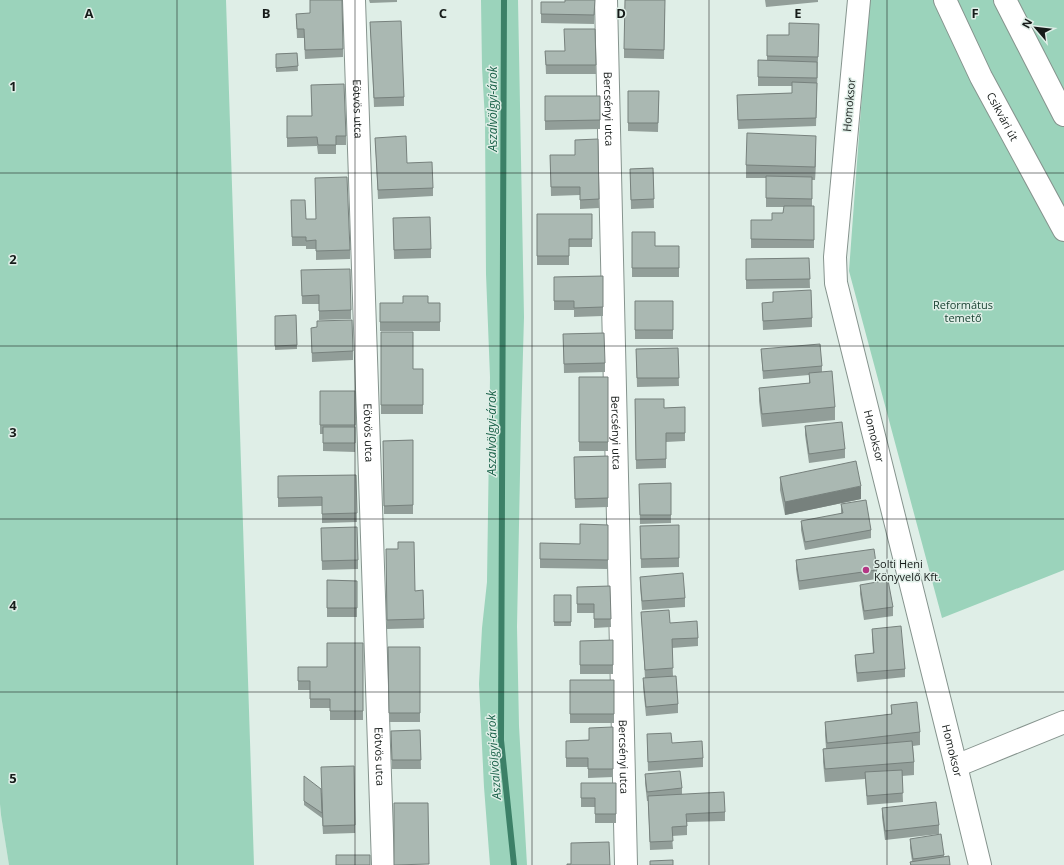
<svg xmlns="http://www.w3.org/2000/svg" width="1064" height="865" viewBox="0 0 1064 865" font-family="'Open Sans',sans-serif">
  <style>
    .built { fill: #cfe7dc }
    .green { fill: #9bd3bb }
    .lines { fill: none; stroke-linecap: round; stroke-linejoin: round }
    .stream { stroke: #3c8067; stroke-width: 6 }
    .minor-casing { stroke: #86948e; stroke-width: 24 }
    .minor { stroke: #fff; stroke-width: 22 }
    .wall { fill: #929e99 }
    .shaded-wall { fill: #77817d }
    .building { fill: #aab8b2; stroke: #77817d }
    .grid { fill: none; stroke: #161b19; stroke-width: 1; stroke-opacity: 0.55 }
    .poi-dot { fill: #b43684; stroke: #dfeee7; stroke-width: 1.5 }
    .labels { text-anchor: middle; stroke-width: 3; stroke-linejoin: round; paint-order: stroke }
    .street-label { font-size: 11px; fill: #161b19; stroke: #dfeee7 }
    .park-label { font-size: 11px; fill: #194232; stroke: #dfeee7 }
    .poi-label { font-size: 11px; fill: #161b19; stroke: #dfeee7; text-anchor: start }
    .water-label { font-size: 12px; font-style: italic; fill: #196148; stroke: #dfeee7 }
    .grid-label { font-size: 13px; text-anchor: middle; font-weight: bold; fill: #161b19; stroke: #dfeee7; stroke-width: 3; stroke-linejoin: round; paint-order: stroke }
  </style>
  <rect width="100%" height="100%" fill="#dfeee7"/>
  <path class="built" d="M0 804 1 815 9 865H0Z"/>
  <path class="green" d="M0 0H226L254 865H9L1 815 0 804Z
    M481 0H518L524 317 521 423 517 627 519 726 527 865H490L484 787 479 684 482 628 487 582 490 377 486 274 485 119 482 68Z
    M869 0H1064V570L942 618 849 271Z"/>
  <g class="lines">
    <path class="stream" d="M504 0 501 740 514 865"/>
    <defs>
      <g id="minor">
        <path id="s1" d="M354 0 383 865"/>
        <path id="s2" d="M606 0 626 865"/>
        <path id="s3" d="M859 0 835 257 836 283 956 766 980 865"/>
        <path id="s4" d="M945 0 981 77 1064 230"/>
        <path d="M1005 0 1064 115"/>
        <path d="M956 766 1064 722"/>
      </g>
    </defs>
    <use href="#minor" class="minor-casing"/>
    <use href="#minor" class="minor"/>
  </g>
  <path class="wall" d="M369 0H397V2L370 3Z
    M595 0 594 24 541 23V2H565Z
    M765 0H818V2L766 7Z
    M665 8 664 59 624 58V49Z
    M296 14 343 49V57L305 59 304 38H297Z
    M370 22 404 97V106L374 107Z
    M819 24 816 126 738 129 737 95 792 93V86H758V60H767V35H789Z
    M595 29 596 74H546L545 51H565Z
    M297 53 298 71 276 72V54Z
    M311 85 346 136V145H336V154H318L317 146 287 147V116H312Z
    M628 91H659L658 132 628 131Z
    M545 96H600V129L545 130Z
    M375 138 407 163 433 188V196L378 199Z
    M598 139 599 208 580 209V195L551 196 550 155H575Z
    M816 149 815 180H812V206H814V248H751V220H772L783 213 784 207H766V178H746V165Z
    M653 168 654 208 631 209 630 169Z
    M291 200 306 219 350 250V259L316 260V249H306V246H292Z
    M537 214H592V247H569V265H537Z
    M393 218 431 249V258L394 259Z
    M632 232 655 246H679V277H632Z
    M809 258 810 288 746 289V259Z
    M301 270 351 310V319L319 320V304H302Z
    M603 276V316L574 317V310H554V277Z
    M773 292 812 318V327L763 330 762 303 773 302Z
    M635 301H673V339H635Z
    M380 303H440V331H380Z
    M296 315 297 349 275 350V316Z
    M311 328 353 351V360L312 362Z
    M381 332 413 369H423V414H381Z
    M563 334 605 363V372L564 373Z
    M678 348 679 386 637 387 636 349Z
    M761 349 822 366V372L835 407V420L762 427 759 401V388L809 383V375L763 379Z
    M579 377H608V451H579Z
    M320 391H355V452L323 451V434H320Z
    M635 399 664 408 685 407V441L666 442V468L636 469Z
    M805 426 845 449V458L809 463 805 435Z
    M413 440V514H384L383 441Z
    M608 456V507L575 508 574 457Z
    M356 475 357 522 322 523V506L278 507V476Z
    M780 477 861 499 785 515 780 490Z
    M671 483V523L640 524 639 484Z
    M841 504 871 530V538L805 550 801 530V521L841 514Z
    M608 525V569L540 568V543L580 544Z
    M640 526 679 558V567L641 568Z
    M321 528 358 560V569L322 570Z
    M386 549 415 591 423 590 424 628 387 629Z
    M796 560 877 570V579L799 590 796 569Z
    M640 577 685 598V607L642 610 640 586Z
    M327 580 357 581V617H327Z
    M860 585 893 607V616L864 620 860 594Z
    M610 586 611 627 594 628V613H577V587Z
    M554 595H571V626H554Z
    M641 612 670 623 698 638V646L672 648 673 676 678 704V713L646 716 643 687V678H645Z
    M872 629 905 669V677L857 682 855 663V655L873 653 872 638Z
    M613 640V674H580V641Z
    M363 643V720H330V708H310V690H298V667H327Z
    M388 647H420V722H389Z
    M570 680H614V723H570Z
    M891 705 920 732V745L913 746 914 762V775L902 776 903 802 867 805 865 779 825 782 823 762V749L826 748 825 735V722L891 714Z
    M613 727V777L588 778V767H566V741L589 740Z
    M420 730 421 769H392L391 731Z
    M647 734 672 743 703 758V767L648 771Z
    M645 774 682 788V794L725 812V821L687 822V835L672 836 673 849 650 850 648 801H647L645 783Z
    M304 776 355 825V833L323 834 322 818 304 805Z
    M581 783H616V823H595V807H581Z
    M882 808 939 825V834L885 840 882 817Z
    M910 839 944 855V857L950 865H910V862L912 861 910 848Z"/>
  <path class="shaded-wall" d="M816 136V149L815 180V167Z
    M861 486V499L785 515V502Z"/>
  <path class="building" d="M310 0H342L343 49 305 50 304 29H297L296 14 310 13Z
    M565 0H595L594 15 541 14V2H565Z
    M625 0H665L664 50 624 49Z
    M401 21 404 97 374 98 370 22Z
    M789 23 819 24 818 57 767 56V35H789Z
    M564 29H595L596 65H546L545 51H565Z
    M297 53 298 66 276 68V54Z
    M758 60 817 62V78L758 77Z
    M792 82 817 83 816 118 738 120 737 95 792 93Z
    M344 84 346 136H336V145H318L317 137 287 138V116H312L311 85Z
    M628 91H659L658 123H628Z
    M545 96H600V120L545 121Z
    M747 133 816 136 815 167 746 165Z
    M406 136 407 163 432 162 433 188 378 190 375 138Z
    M598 139 599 199 580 200V187H551L550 155H575V140Z
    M653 168 654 199 631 200 630 169Z
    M766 176 812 177V199L766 198Z
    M347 177 350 250 316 251V240L306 241V237H292L291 200H305L306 219H316L315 178Z
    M784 206H814V240L751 239V220H772V213H783Z
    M537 214H592V239H569V256H537Z
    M430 217 431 249 394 250 393 218Z
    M632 232H655V246H679V268H632Z
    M809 258 810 279 746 280V259Z
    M350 269 351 310 319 311V295L302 296 301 270Z
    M603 276V307L574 308V301H554V277Z
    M811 290 812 318 763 321 762 303 773 302V292Z
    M403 296H428V303H440V322H380V303H403Z
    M635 301H673V330H635Z
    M296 315 297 345 275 346V316Z
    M352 320 353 351 312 353 311 328 317 327V321Z
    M381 332H413V369H423V405H381Z
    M604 333 605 363 564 364 563 334Z
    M820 344 822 366 763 371 761 349Z
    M678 348 679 378H637L636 349Z
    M832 371 835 407 762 414 759 388 810 383 809 373Z
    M579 377H608V442H579Z
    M320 391H355V425H320Z
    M635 399H664V408L685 407V433H666V459L636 460Z
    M842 422 845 449 809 454 805 426Z
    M323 427H355V443H323Z
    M413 440V505L384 506 383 441Z
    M608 456V498L575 499 574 457Z
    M856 461 861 486 785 502 780 477Z
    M356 475 357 513 322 514V497L278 498V476Z
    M671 483V515H640L639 484Z
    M866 500 871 530 805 542 801 521 843 513 841 504Z
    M580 524 608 525V560L540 559V543L580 544Z
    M679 525V558L641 559 640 526Z
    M357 527 358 560 322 561 321 528Z
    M398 542H414L415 591 423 590 424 619 387 620 386 549H398Z
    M874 549 877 570 799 581 796 560Z
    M683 573 685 598 642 601 640 577Z
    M327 580 357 581V608H327Z
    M888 580 893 607 864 611 860 585Z
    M610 586 611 619H594V604H577V587Z
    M554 595H571V622H554Z
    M669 610 670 623 697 621 698 638 672 639 673 668 645 670 641 612Z
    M901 626 905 669 857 673 855 655 874 653 872 629Z
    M613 640V665H580V641Z
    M327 643H363V711H330V699H310V681H298V667H327Z
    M388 647H420V713H389Z
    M676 676 678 704 646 707 643 678Z
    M570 680H614V714H570Z
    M917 702 920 732 827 743 825 722 892 714 891 705Z
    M613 727V769H588V758H566V741L589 740V728Z
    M420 730 421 760H392L391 731Z
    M671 733 672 743 702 741 703 758 648 762 647 734Z
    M912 741 914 762 825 769 823 749Z
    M354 766 355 825 323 826 321 767Z
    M902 770 903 793 867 796 865 772Z
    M680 771 682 788 647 792 645 774Z
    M304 776 321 789 322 813 304 801Z
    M581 783H616V814H595V798H581Z
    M724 792 725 812 686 814 687 826 672 827 673 841 650 842 648 796Z
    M936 802 939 825 885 831 882 808Z
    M394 803H428L429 864 394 865Z
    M941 834 944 855 913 859 910 839Z
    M609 842 610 865H567V864H571V843Z
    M336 855H370V865H336Z
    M949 856 950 865H911L910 862Z
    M673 860V865H650V861Z"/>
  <path class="grid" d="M177 0V865M355 0V865M532 0V865M709 0V865M887 0V865M0 173H1064M0 346H1064M0 519H1064M0 692H1064"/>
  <circle class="poi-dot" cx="866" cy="570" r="4"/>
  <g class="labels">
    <g class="street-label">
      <text transform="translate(849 105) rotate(-85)" y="4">Homoksor</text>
      <text dy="4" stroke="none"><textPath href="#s1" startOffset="109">Eötvös utca</textPath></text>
      <text dy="4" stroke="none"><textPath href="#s2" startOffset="109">Bercsényi utca</textPath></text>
      <text dy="4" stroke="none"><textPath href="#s4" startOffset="130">Csikvári út</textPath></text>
      <text dy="4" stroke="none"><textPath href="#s1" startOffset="433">Eötvös utca</textPath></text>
      <text dy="4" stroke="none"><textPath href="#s2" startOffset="433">Bercsényi utca</textPath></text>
      <text dy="4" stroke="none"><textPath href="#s3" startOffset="442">Homoksor</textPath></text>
      <text dy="4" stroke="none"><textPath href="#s3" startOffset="766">Homoksor</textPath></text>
      <text dy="4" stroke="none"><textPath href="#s1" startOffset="757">Eötvös utca</textPath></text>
      <text dy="4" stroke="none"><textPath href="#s2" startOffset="757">Bercsényi utca</textPath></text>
    </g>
    <g class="park-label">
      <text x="963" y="309">Református<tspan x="963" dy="13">temető</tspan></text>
    </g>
    <g class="poi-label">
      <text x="874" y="568">Solti Heni<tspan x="874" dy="13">Könyvelő Kft.</tspan></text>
    </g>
    <g class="water-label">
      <text transform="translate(493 109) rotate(-90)" y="4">Aszalvölgyi-árok</text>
      <text transform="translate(492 433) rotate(-90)" y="4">Aszalvölgyi-árok</text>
      <text transform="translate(494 757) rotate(-94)" y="4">Aszalvölgyi-árok</text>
    </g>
  </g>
  <g class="grid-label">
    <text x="89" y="18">A</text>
    <text x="266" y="18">B</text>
    <text x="443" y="18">C</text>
    <text x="621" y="18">D</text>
    <text x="798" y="18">E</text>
    <text x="975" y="18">F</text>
    <text x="13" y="91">1</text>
    <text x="13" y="264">2</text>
    <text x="13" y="437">3</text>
    <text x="13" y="610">4</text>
    <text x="13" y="783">5</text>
  </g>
  <g transform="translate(1036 28) rotate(298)" stroke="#dfeee7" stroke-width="3" paint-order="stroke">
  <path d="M0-3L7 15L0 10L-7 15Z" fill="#161b19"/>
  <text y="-6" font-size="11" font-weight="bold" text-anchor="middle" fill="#161b19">N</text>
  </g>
</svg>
